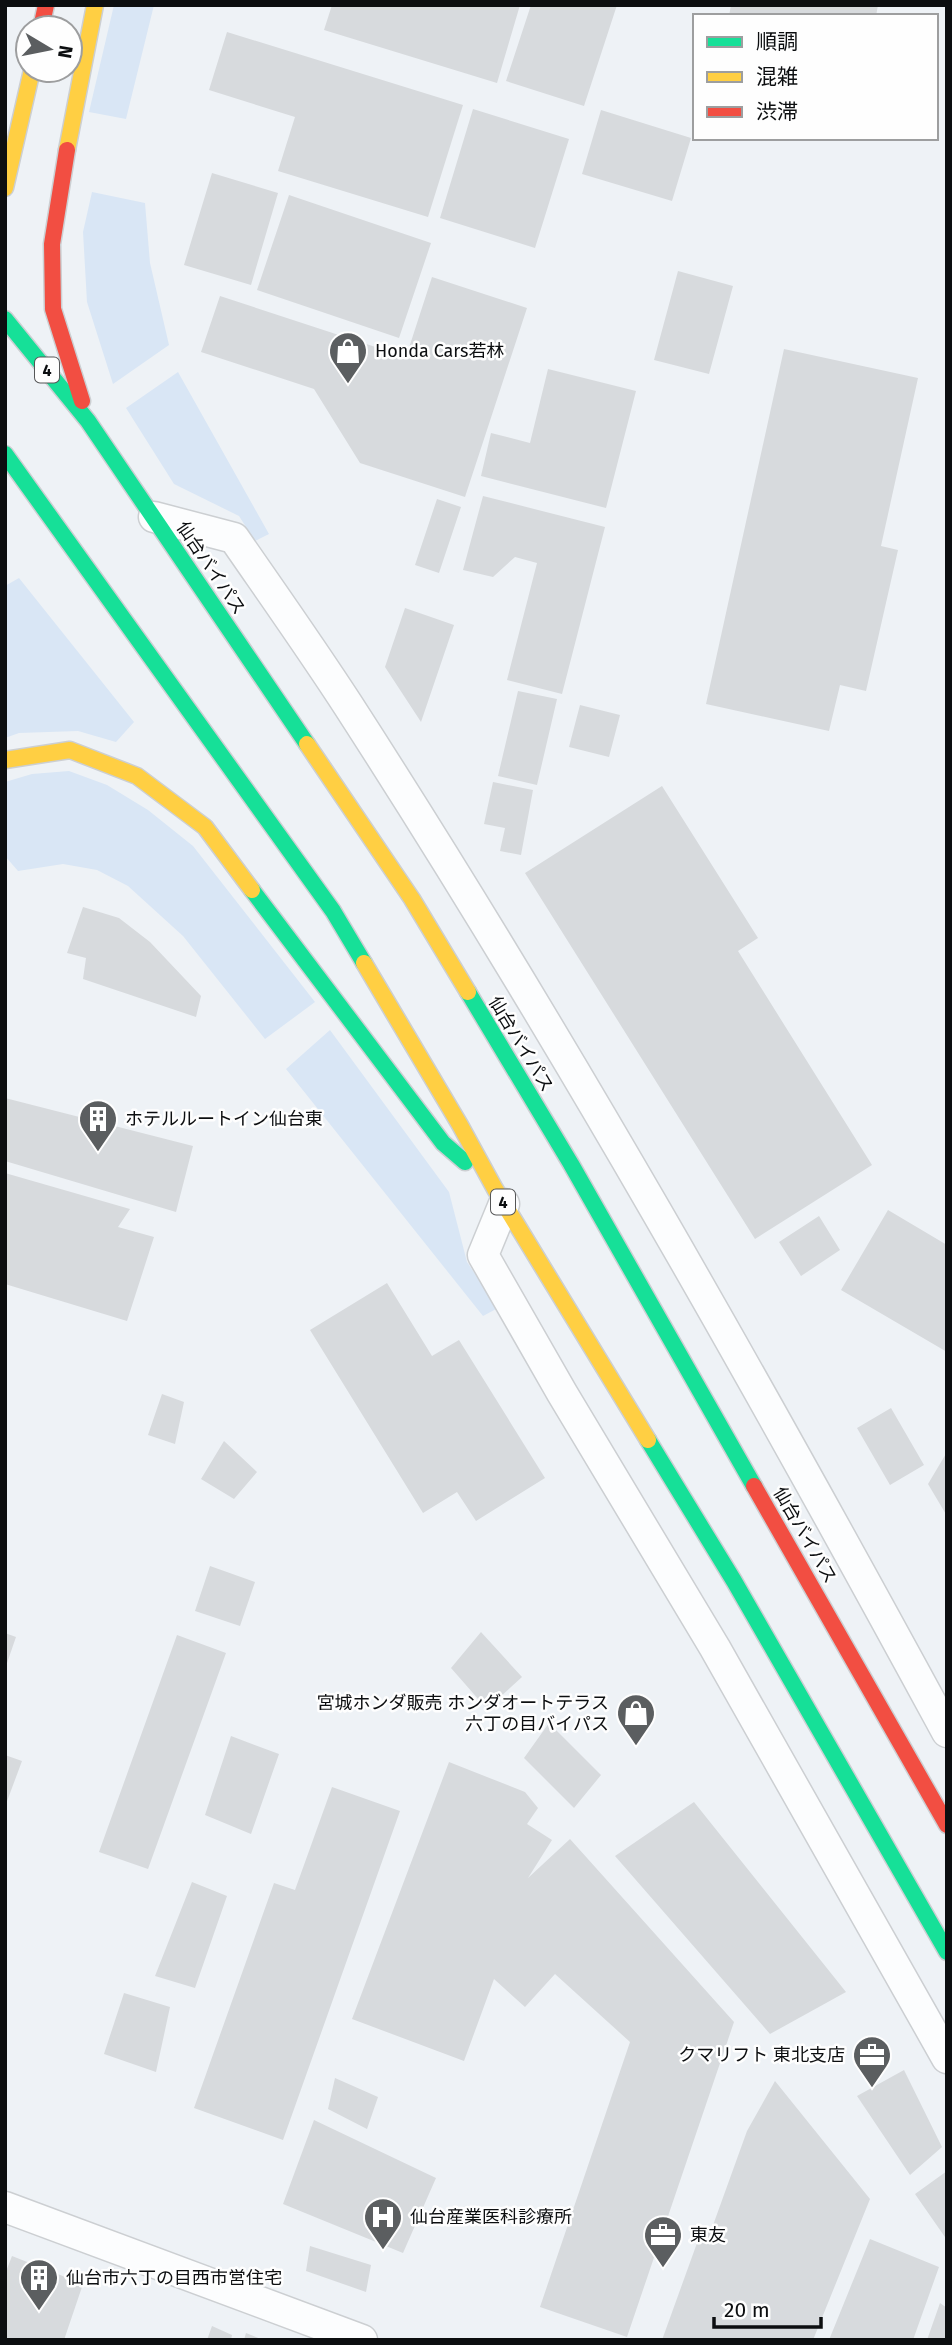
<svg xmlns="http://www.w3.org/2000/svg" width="952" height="2345" viewBox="0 0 952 2345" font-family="'Fira Sans','Noto Sans JP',sans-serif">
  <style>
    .green { fill: #d9e6f5 }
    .building { fill: #d7dadd }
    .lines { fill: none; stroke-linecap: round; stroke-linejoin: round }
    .street-casing { stroke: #cccfd2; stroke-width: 33 }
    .fast-casing { stroke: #cccfd2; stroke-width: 19 }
    .slow-casing { stroke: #cccfd2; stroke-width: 19 }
    .jam-casing { stroke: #cccfd2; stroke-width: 19 }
    .street { stroke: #fcfdfe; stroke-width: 30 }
    .fast { stroke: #16e098; stroke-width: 16 }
    .slow { stroke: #ffcf43; stroke-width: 16 }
    .jam { stroke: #f24e42; stroke-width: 16 }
    .labels { text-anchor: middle; stroke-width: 5; stroke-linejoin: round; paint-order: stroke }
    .shield { fill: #fefefe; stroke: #555657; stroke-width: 2 }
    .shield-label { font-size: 16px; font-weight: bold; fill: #0c0e10 }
    .poi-label { font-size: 18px; fill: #0c0e10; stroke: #fefefe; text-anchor: start }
    .street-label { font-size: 18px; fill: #0c0e10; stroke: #fefefe }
  </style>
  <rect width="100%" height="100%" fill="#eef2f6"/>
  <path class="green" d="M114 5H154L126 119 89 112Z
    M92 192 145 203 150 263 169 345 113 384 87 302 83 232Z
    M178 372 269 534 255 541 239 516 174 484 126 408Z
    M19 578 134 722 116 742 78 731 19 733 5 738V586Z
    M69 771 107 785 148 810 193 846 315 1002 265 1039 183 936 128 886 97 870 63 864 18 871 5 856V782L32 774Z
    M330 1030 449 1192 467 1262 498 1308 483 1316 286 1069Z"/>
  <path class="building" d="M332 5H520L497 83 324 30Z
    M531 5H617L584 106 506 81Z
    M731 5H878L876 16H729Z
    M227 32 463 105 428 217 278 171 295 117 209 90Z
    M473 109 569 139 535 248 440 218Z
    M601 110 691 138 672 201 582 174Z
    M212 173 278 193 251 285 184 265Z
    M289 195 431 243 399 338 257 290Z
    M678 271 733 286 709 374 654 360Z
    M432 277 527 308 465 497 360 463 314 389 201 352 220 296 406 357Z
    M784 349 918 378 881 546 898 550 866 691 840 685 829 731 706 704Z
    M548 369 636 391 606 508 481 476 491 433 530 443Z
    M483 496 605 527 562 694 507 680 537 563 515 557 493 577 463 570Z
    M437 499 461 507 439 573 415 565Z
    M405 608 454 625 421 722 385 667Z
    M518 691 557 699 537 785 498 776Z
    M580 705 620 715 609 757 569 747Z
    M493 782 533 790 521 855 500 851 505 828 484 824Z
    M662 786 758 938 738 951 872 1165 755 1239 525 873Z
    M83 907 119 918 150 942 201 996 196 1017 83 979 86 958 67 953Z
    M5 1098 193 1146 176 1212 5 1161Z
    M5 1173 130 1209 118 1227 154 1237 127 1321 5 1284Z
    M888 1210 947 1245V1352L841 1290Z
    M819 1216 840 1250 801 1276 779 1242Z
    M387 1283 432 1356 459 1340 545 1478 476 1521 457 1492 423 1513 310 1330Z
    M162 1394 184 1402 175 1444 148 1435Z
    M891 1408 924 1465 890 1485 857 1428Z
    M224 1441 257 1472 234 1499 201 1479Z
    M947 1452V1516L928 1484Z
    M210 1566 255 1582 240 1626 195 1611Z
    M481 1632 522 1677 487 1709 451 1668Z
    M5 1633 16 1637 6 1666H5Z
    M177 1635 226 1653 148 1869 99 1852Z
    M549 1723 601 1775 574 1808 524 1758Z
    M231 1736 279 1754 251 1834 205 1815Z
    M5 1755 22 1761 6 1804H5Z
    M449 1762 525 1792 538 1808 527 1824 552 1840 528 1878 570 1839 734 2022 627 2337 540 2307 630 2042 555 1974 525 2007 494 1979 464 2061 352 2019Z
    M332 1787 400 1811 283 2140 194 2108 274 1883 295 1890Z
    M694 1802 846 1992 770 2034 615 1856Z
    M192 1882 227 1896 195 1988 155 1976Z
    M124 1993 170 2007 156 2072 104 2054Z
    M904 2070 942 2147 910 2175 857 2096Z
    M335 2078 378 2097 367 2129 328 2109Z
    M775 2081 870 2199 813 2340H662L701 2232 712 2228 747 2131Z
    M314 2120 436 2178 403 2253 283 2204Z
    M947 2171V2240L915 2194Z
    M870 2239 939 2267 913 2340H829Z
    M310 2246 371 2265 366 2292 306 2271Z
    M12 2256 83 2284 64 2340H5V2274Z
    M940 2303 947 2308V2340H927Z
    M212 2326 232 2335 231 2340H207Z
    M246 2333 263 2340H244Z"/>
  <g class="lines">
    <defs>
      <path id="street" d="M154 517 234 538C272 593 311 648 348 705 563 1038 758 1384 947 1732
        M504 1204 483 1255 562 1393 715 1648 947 2058
        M5 2207 362 2340"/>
      <path id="fast" d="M5 319 88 421 307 744
        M5 454 333 911 364 963
        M252 890 443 1143 465 1162
        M468 992 571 1164 754 1486
        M648 1440 734 1581 947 1952"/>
      <path id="slow" d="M67 150 95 5
        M5 188 32 70
        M307 744 412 899 468 992
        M5 760 70 750 137 776 205 827 252 890
        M364 963 460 1125 495 1189 648 1440"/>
      <path id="jam" d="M41 28 46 5
        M67 150 52 244 53 309 82 401
        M754 1486 947 1825"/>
    </defs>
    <use href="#street" class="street-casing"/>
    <use href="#fast" class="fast-casing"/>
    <use href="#slow" class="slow-casing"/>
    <use href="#jam" class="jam-casing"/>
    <use href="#street" class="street"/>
    <use href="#fast" class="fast"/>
    <use href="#slow" class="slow"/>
    <use href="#jam" class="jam"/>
  </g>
  <defs>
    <symbol id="shop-pin" viewBox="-11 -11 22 30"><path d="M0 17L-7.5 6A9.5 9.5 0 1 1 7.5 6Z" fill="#5b5e60" stroke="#fefefe"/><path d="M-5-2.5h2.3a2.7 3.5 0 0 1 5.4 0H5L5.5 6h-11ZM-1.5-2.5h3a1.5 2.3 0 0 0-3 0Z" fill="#fff"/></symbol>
    <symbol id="building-pin" viewBox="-11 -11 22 30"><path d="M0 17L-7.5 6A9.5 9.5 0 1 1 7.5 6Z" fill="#5b5e60" stroke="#fefefe"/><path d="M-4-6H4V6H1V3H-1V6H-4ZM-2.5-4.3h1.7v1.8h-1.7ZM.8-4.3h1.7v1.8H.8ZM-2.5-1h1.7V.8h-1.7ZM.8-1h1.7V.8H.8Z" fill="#fff"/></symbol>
    <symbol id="office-pin" viewBox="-11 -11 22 30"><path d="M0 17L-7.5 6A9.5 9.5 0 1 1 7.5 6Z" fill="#5b5e60" stroke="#fefefe"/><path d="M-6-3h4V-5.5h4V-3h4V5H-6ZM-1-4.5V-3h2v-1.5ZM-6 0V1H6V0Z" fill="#fff"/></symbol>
    <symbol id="hospital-pin" viewBox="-11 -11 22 30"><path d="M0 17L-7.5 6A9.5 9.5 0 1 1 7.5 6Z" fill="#5b5e60" stroke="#fefefe"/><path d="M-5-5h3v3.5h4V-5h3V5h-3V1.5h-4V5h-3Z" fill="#fff"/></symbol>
  </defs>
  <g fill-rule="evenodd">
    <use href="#shop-pin" x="326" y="329" width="44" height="60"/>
    <use href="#building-pin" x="76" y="1097" width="44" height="60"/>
    <use href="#shop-pin" x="614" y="1691" width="44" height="60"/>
    <use href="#office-pin" x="850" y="2033" width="44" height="60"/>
    <use href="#hospital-pin" x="361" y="2195" width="44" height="60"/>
    <use href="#office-pin" x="641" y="2213" width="44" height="60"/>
    <use href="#building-pin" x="17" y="2256" width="44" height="60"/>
  </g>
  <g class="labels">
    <g class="shield">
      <rect x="35" y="357.5" width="24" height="25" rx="5"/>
      <rect x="491" y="1189.5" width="24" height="25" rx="5"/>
    </g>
    <g class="shield-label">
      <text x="47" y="376">4</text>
      <text x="503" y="1208">4</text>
    </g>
    <g class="poi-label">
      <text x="375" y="357">Honda Cars若林</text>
      <text x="125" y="1125">ホテルルートイン仙台東</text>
      <text x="609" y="1709" text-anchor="end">宮城ホンダ販売 ホンダオートテラス<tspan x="609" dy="21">六丁の目バイパス</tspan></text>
      <text x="845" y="2061" text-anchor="end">クマリフト 東北支店</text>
      <text x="410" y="2223">仙台産業医科診療所</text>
      <text x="690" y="2241">東友</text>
      <text x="66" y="2284">仙台市六丁の目西市営住宅</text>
    </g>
    <g class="street-label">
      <text transform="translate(211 568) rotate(56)" y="6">仙台バイパス</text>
      <text transform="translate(521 1044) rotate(59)" y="6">仙台バイパス</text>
      <text transform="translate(805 1535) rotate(60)" y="6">仙台バイパス</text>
    </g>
  </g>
  <rect width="952" height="2345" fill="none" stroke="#0c0e10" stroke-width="14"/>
  <rect x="693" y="14" width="245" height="126" fill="#fefefe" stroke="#9d9e9f" stroke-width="2"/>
  <rect x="707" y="37" width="35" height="10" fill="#16e098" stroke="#9d9e9f" stroke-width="2"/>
  <text x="756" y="49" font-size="21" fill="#0c0e10">順調</text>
  <rect x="707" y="72" width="35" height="10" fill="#ffcf43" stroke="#9d9e9f" stroke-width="2"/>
  <text x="756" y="84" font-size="21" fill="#0c0e10">混雑</text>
  <rect x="707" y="107" width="35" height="10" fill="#f24e42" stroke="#9d9e9f" stroke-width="2"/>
  <text x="756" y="119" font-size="21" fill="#0c0e10">渋滞</text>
  <g transform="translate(49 49) rotate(100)"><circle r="33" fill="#fefefe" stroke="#9d9e9f" stroke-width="2"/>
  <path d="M0-5L12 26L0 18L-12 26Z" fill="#5b5e60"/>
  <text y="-10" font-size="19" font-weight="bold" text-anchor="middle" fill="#0c0e10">N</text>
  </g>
  <path d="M714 2317v10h107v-10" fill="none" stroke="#0c0e10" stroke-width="3.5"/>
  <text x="724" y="2317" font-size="21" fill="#0c0e10" stroke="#fefefe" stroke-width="5" paint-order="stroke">20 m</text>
</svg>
